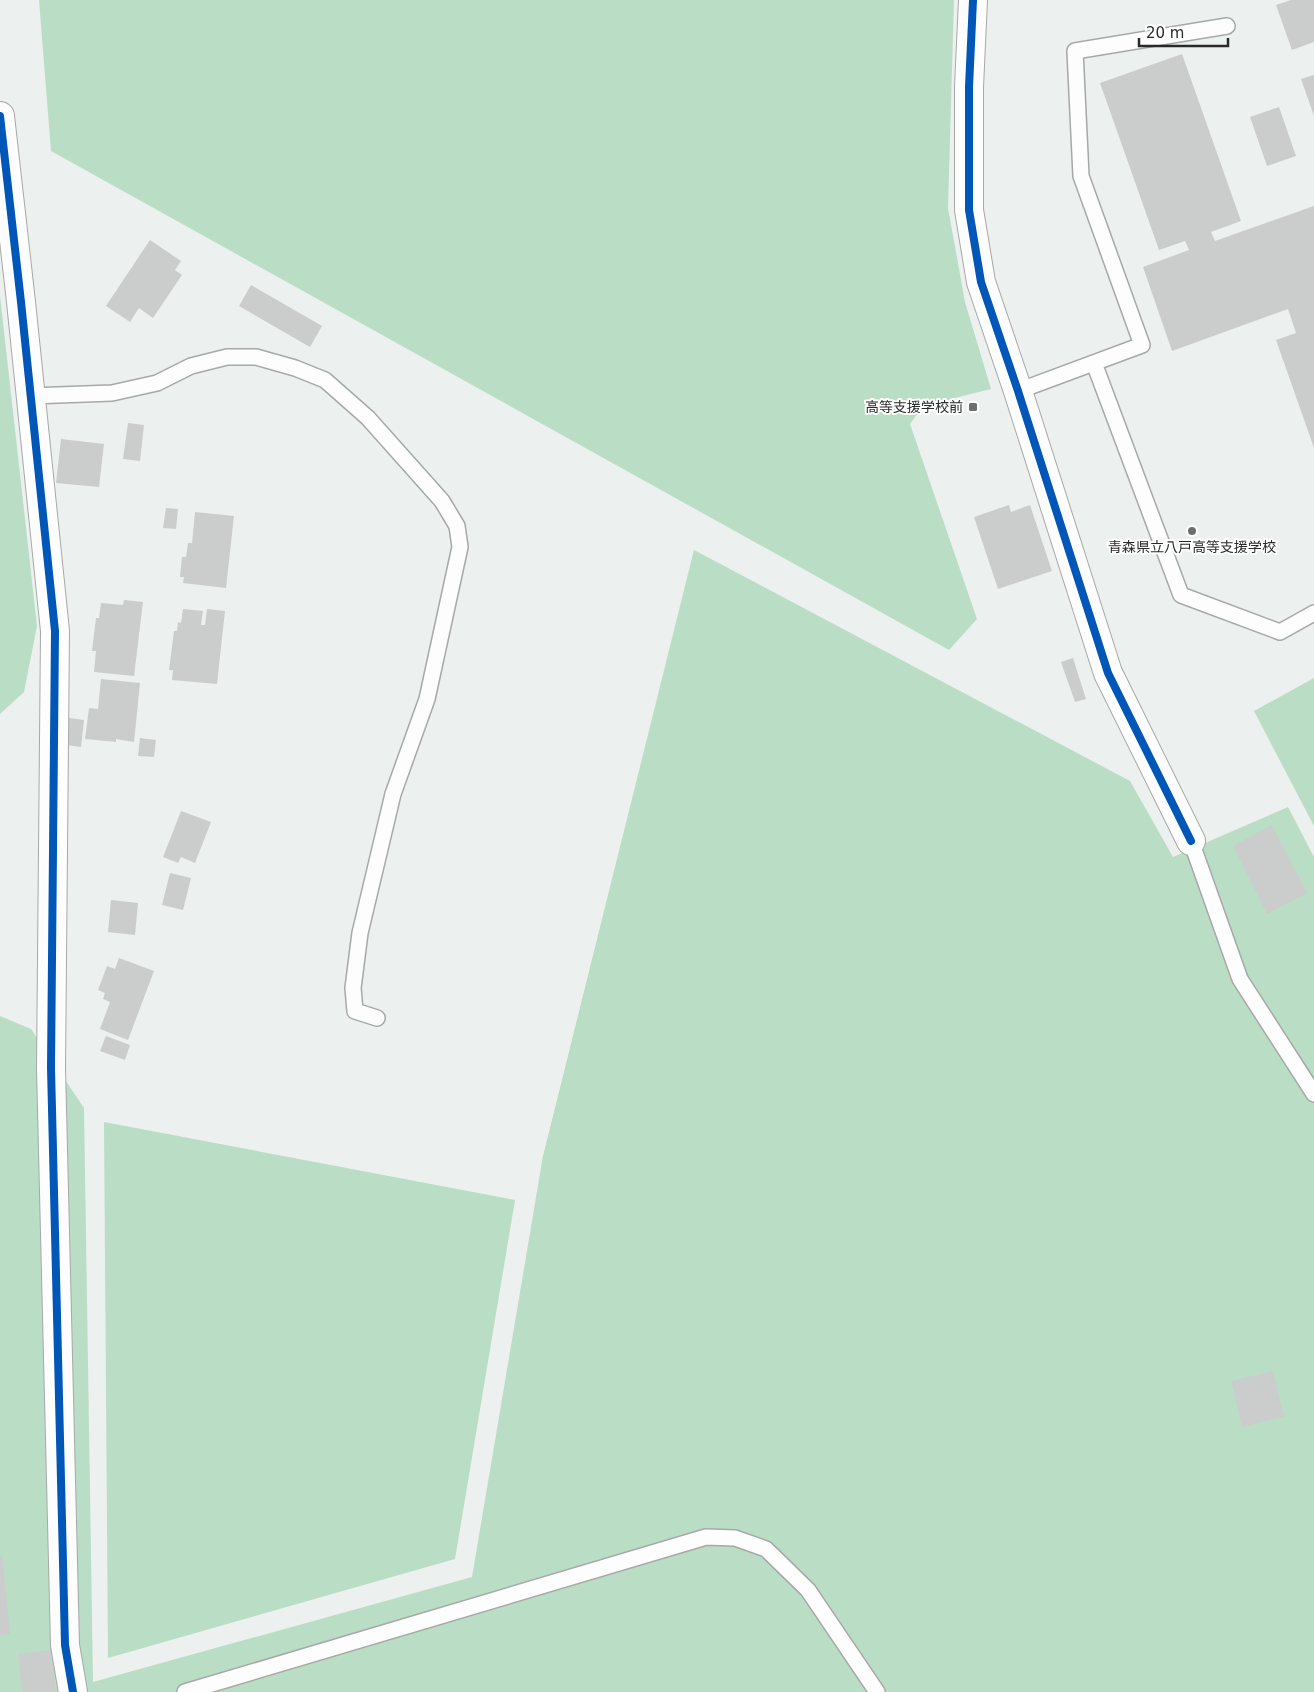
<svg xmlns="http://www.w3.org/2000/svg" width="1314" height="1692" viewBox="0 0 1314 1692" font-family="'DejaVu Sans','Noto Sans JP',sans-serif">
  <style>
    .green { fill: #baddc5 }
    .building { fill: #cbcdcc }
    .lines { fill: none; stroke-linecap: round; stroke-linejoin: round }
    .lane-casing { stroke: #a7a9a8; stroke-width: 18 }
    .street-casing { stroke: #a7a9a8; stroke-width: 30 }
    .lane { stroke: #fcfdfc; stroke-width: 15 }
    .street { stroke: #fcfdfc; stroke-width: 28 }
    .cycleway-casing { stroke: #fff; stroke-width: 11 }
    .cycleway { stroke: #0057b8; stroke-width: 8 }
    .poi-dot { fill: #6d6f6e; stroke: #fff; stroke-width: 2 }
    .labels { text-anchor: middle; stroke-width: 4; stroke-linejoin: round; paint-order: stroke }
    .poi-label { font-size: 14px; fill: #282a29; stroke: #fff; text-anchor: end }
  </style>
  <rect width="100%" height="100%" fill="#ecf0ee"/>
  <path class="green" d="M39 0H954L948 208 965 302 991 389 923 406 910 424 977 619 949 650 51 151Z
    M0 296 37 626 24 692 0 714Z
    M694 550 1130 781 1173 857 1288 807 1314 857V1692H0V1016L31 1029 84 1108 93 1682 472 1577 543 1156Z
    M1314 678V826L1254 711Z
    M104 1122 515 1200 455 1559 108 1658Z"/>
  <path class="building" d="M1291 0H1314V42L1292 50 1276 5Z
    M1182 54 1241 221 1211 232 1215 241 1314 206V448L1276 340 1296 333 1288 309 1172 351 1143 267 1189 250 1185 241 1159 250 1100 83Z
    M1314 75V116L1301 79Z
    M1279 107 1296 156 1267 166 1250 117Z
    M150 240 181 261 175 270 182 275 153 318 139 308 130 322 106 306Z
    M251 285 322 326 310 347 239 306Z
    M128 423 144 425 140 461 123 459Z
    M61 439 104 444 99 487 56 483Z
    M1009 505 1011 512 1030 505 1052 571 998 589 974 517Z
    M166 508 178 509 176 529 163 528Z
    M195 512 234 516 226 588 183 583 184 577H180L182 557H186L188 543H192Z
    M124 600 143 602 134 676 94 672 96 651H92L96 618H99L101 603 123 605Z
    M183 609 203 611 201 625H205L207 609 225 611 217 684 172 680 173 670H169L174 631H177L178 622 181 623Z
    M1073 658 1086 699 1075 702 1061 662Z
    M101 679 140 683 134 742 116 739V742L85 739 89 708 98 709Z
    M69 718 84 720 81 747 66 745Z
    M140 738 156 740 154 757 138 756Z
    M181 811 211 822 195 863 181 857 178 863 163 857Z
    M1272 825 1307 893 1267 914 1233 846Z
    M170 873 191 878 183 910 162 905Z
    M111 900 138 903 135 935 108 932Z
    M119 958 154 971 128 1040 100 1029 110 1002 103 999 105 993 98 990 107 966 115 969Z
    M106 1036 130 1045 125 1060 100 1051Z
    M1273 1371 1284 1417 1242 1427 1231 1381Z
    M0 1555H2L10 1634 0 1635Z
    M51 1650 56 1692H22L18 1654Z"/>
  <g class="lines">
    <defs>
      <path id="lane" d="M1094 363 1181 595 1280 632 1314 613
        M1018 391 1142 345 1081 176 1075 51 1227 26
        M31 396 112 393 157 383 191 366 227 357H256L295 368 325 380 368 418 442 501 457 526 460 547 427 699 393 794 360 933 353 988 355 1011 377 1018
        M1191 841 1240 979 1314 1094
        M185 1692 706 1537 735 1538 766 1549 808 1590 877 1692"/>
      <path id="street" d="M973 0 969 87V210L981 282 1018 391 1108 673 1191 841
        M0 116 21 302 55 631 51 1068 65 1645 73 1692"/>
    </defs>
    <use href="#lane" class="lane-casing"/>
    <use href="#street" class="street-casing"/>
    <use href="#lane" class="lane"/>
    <use href="#street" class="street"/>
    <defs>
      <path id="cycleway" d="M973 0 969 87V210L981 282 1018 391 1108 673 1191 841
        M0 116 21 302 55 631 51 1068 65 1645 73 1692"/>
    </defs>
    <use href="#cycleway" class="cycleway-casing"/>
    <use href="#cycleway" class="cycleway"/>
  </g>
  <g class="poi-dot">
    <rect x="968" y="402" width="10" height="10" rx="2.5"/>
    <circle cx="1192" cy="531" r="5"/>
  </g>
  <g class="labels">
    <g class="poi-label">
      <text x="963" y="412">高等支援学校前</text>
      <text x="1192" y="552" text-anchor="middle">青森県立八戸高等支援学校</text>
    </g>
  </g>
  <path d="M1139 38v8h89v-8" fill="none" stroke="#282a29" stroke-width="2.5"/>
  <text x="1146" y="38" font-size="15" fill="#282a29" stroke="#ffffff" stroke-width="4" paint-order="stroke">20 m</text>
</svg>
